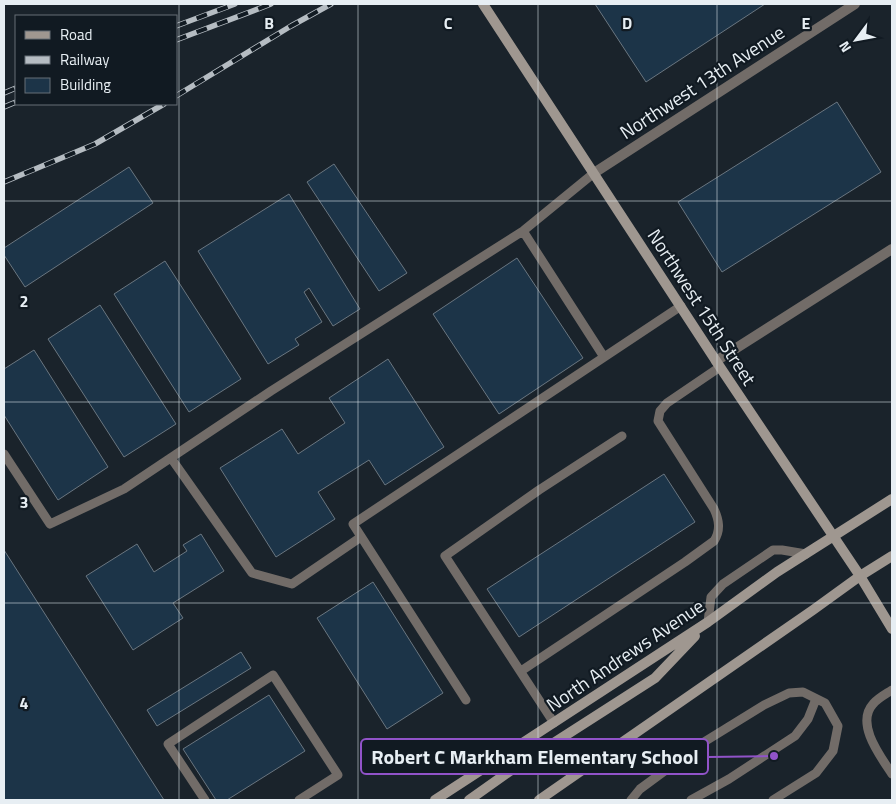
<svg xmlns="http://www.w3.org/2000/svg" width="896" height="804" viewBox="0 0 896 804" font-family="'Titillium Web',sans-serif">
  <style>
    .building { fill: #1c3448; stroke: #6a7680 }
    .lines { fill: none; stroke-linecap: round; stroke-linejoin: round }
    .lane { stroke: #726c68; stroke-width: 9 }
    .street { stroke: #726c68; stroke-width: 10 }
    .secondary { stroke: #9f9790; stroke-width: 10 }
    .rail-casing { stroke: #b5bcc2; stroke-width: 5.5 }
    .rail { stroke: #111a22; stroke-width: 4; stroke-dasharray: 11; stroke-linecap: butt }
    .grid { fill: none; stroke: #e7eef3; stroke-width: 1; stroke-opacity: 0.55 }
    .labels { text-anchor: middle; stroke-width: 4.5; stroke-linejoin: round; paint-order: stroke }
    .street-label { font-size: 19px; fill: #e7eef3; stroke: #111a22 }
    .grid-label { font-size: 16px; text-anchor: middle; font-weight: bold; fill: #e7eef3; stroke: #111a22; stroke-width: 4.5; stroke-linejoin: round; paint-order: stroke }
    .leader { fill: none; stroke: #9153c9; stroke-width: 2 }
    .callout-dot { fill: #9153c9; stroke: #111a22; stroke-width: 2 }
    .callout { fill: #111a22; stroke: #9153c9; stroke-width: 2 }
    .callout-label { font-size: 20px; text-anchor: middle; font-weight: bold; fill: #e7eef3 }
  </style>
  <rect width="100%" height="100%" fill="#1a232b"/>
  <path class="building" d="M595 4H765L646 82Z
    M837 102 881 172 722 272 678 202Z
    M334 164 407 273 379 291 307 182Z
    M129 167 153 203 25 287 4 255V248Z
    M289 194 360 309 333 326 309 288 304 292 322 322 295 339 299 345 268 364 198 251Z
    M517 258 583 358 499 414 433 314Z
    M165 261 241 379 189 412 114 294Z
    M100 305 176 424 124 457 48 339Z
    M34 350 108 467 58 500 4 415V369Z
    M388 359 444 447 385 485 369 460 318 492 335 519 276 557 220 468 282 429 298 454 345 423 329 398Z
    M664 474 695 522 519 637 487 589Z
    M201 534 224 571 173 603 183 618 133 650 86 576 137 544 154 572 187 551 183 545Z
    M4 550 164 800H4Z
    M373 582 443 693 387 729 317 618Z
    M241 652 251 668 157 726 147 710Z
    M269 695 305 751 227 800H216L183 749Z"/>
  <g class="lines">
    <path class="lane" d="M523 231 604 357
      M4 454 50 524 124 489 271 391 523 231 594 173
      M171 458 252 573 292 584 361 537
      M708 622 711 597 723 584 773 550H782L806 554
      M521 671 685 562 714 541C721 530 719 520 714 509L658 421 660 411 667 403 720 367
      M892 690C886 694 878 698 873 704 855 724 881 757 892 774
      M466 700 353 524 681 306
      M554 723 445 556 539 490 622 436
      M205 800 168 744 273 675 338 775 299 800
      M631 800 640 789 704 742 764 705 789 693 803 692 825 703 838 726 833 751 816 773 773 800
      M691 800 729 779 795 736 808 719 816 699"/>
    <path class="street" d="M594 173 855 4
      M716 361 892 249"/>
    <path class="secondary" d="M483 4 720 367 860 576 892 629
      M435 800 708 622 777 572 892 499
      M469 800 510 771 655 678 695 636
      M539 800 813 610 860 576 892 556"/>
    <defs>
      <path id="rail" d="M176 26 235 4
        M176 40 271 4
        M4 93 16 88
        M176 96 291 26 331 4
        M4 107 16 102
        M4 182 95 144 164 104"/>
    </defs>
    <use href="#rail" class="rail-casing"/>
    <use href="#rail" class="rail"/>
  </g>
  <path class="grid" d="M179 4V800M358 4V800M538 4V800M717 4V800M4 201H892M4 402H892M4 603H892"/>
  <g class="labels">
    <g class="street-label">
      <text transform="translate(702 82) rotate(-33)" y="7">Northwest 13th Avenue</text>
      <text transform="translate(702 307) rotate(57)" y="7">Northwest 15th Street</text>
      <text transform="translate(625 655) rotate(-34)" y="7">North Andrews Avenue</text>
    </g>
  </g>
  <g class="grid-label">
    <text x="269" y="29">B</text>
    <text x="448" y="29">C</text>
    <text x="627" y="29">D</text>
    <text x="806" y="29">E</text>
    <text x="24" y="307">2</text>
    <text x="24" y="508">3</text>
    <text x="24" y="709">4</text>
  </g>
  <path class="leader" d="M774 756L708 757"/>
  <circle class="callout-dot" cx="774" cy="756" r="5"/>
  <rect class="callout" x="361" y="739" width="347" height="35" rx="5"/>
  <g class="callout-label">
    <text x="535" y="764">Robert C Markham Elementary School</text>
  </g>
  <rect width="896" height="804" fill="none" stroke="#e7eef3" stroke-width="10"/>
  <rect x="15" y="15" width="162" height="90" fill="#111a22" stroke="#676f76"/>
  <rect x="25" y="31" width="25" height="8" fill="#9f9790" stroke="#676f76"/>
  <text x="60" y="40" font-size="15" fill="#e7eef3">Road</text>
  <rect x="25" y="56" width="25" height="8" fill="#b5bcc2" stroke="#676f76"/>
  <text x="60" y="65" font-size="15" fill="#e7eef3">Railway</text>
  <rect x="25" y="78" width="25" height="15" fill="#1c3448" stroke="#676f76"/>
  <text x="60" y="90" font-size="15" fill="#e7eef3">Building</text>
  <g transform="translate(856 40) rotate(238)" stroke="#111a22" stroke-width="4" paint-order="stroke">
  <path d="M0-4L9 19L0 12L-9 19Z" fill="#e7eef3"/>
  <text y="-8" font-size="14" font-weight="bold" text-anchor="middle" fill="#e7eef3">N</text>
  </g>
</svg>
